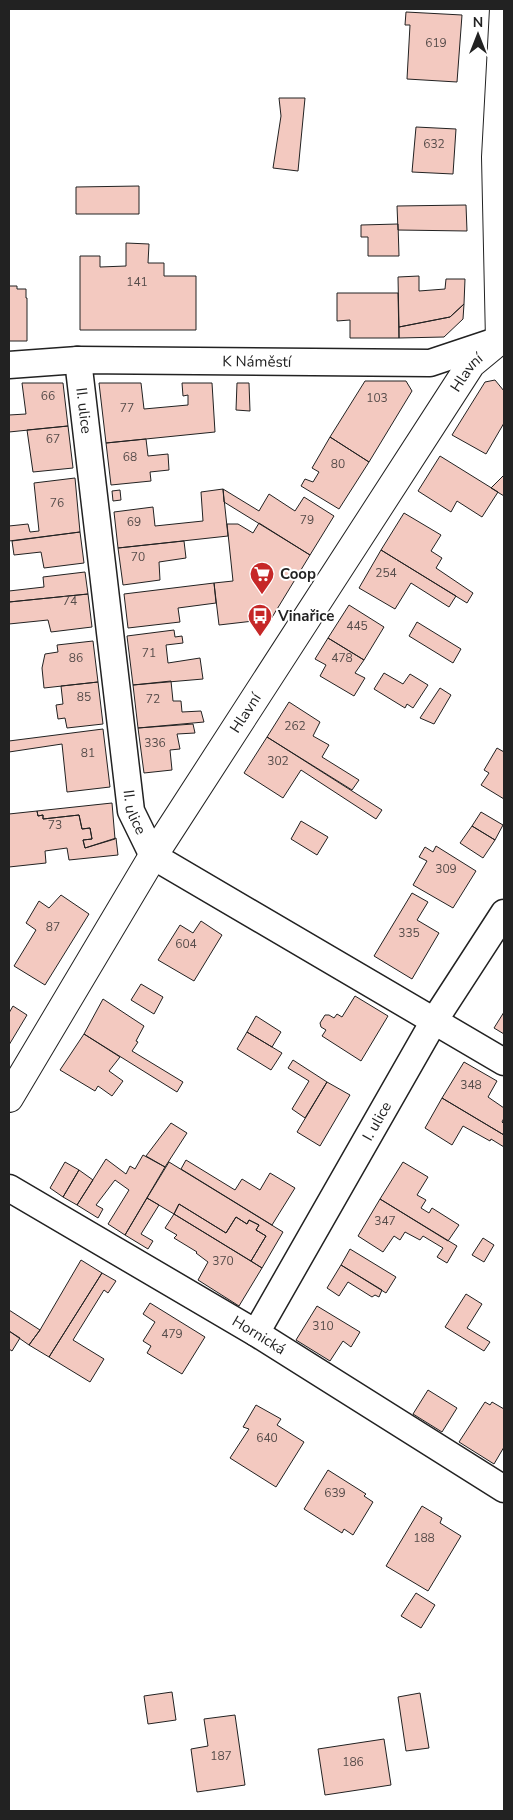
<svg xmlns="http://www.w3.org/2000/svg" width="513" height="1820" viewBox="0 0 513 1820" font-family="'Nunito Sans',sans-serif">
  <style>
    .building { fill: #f3c9c0; stroke: #222 }
    .lines { fill: none; stroke-linecap: round; stroke-linejoin: round }
    .minor-casing { stroke: #222; stroke-width: 29 }
    .tertiary-casing { stroke: #222; stroke-width: 30 }
    .secondary-casing { stroke: #222; stroke-width: 30 }
    .minor { stroke: #fff; stroke-width: 26 }
    .tertiary { stroke: #fff; stroke-width: 28 }
    .secondary { stroke: #fff; stroke-width: 28 }
    .labels { text-anchor: middle; stroke-width: 4; stroke-linejoin: round; paint-order: stroke }
    .number-label { font-size: 12px; fill: #564c4a }
    .street-label { font-size: 15px; fill: #222; stroke: #fff }
    .poi-label { font-size: 15px; font-weight: bold; fill: #222; stroke: #fff; text-anchor: start }
  </style>
  <rect width="100%" height="100%" fill="#fff"/>
  <path class="building" d="M406 12 462 15 457 82 407 79 410 25H405Z
    M279 98H305L298 171 273 168 281 116Z
    M416 127 456 129 453 174 412 172Z
    M139 186V214H76V187Z
    M466 205 467 231 398 230 397 206Z
    M398 224 399 256H368V237H361V225Z
    M126 243 149 244 148 263H164V276H196V330H80V256H100V267L126 266Z
    M419 276V291L445 289 446 279H465L464 304 450 317 399 327 398 277Z
    M9 286H17V289H26V298H27V341H9Z
    M337 293H398L399 338H350V320L337 321Z
    M464 304 463 319 444 337 399 338V327L450 317Z
    M495 380 504 391V423L486 454 452 435 485 382Z
    M365 381H406L412 391 369 462 330 437Z
    M22 383H63L68 426 9 432V415L26 414Z
    M99 383H141L144 409 188 405V395L183 396 182 383H212L215 432 106 443Z
    M237 383H249L250 411 236 410Z
    M68 426 73 468 33 472 27 430Z
    M330 437 369 462 339 509 301 486 305 479 313 482 319 472 312 468Z
    M146 439 148 456 168 454 169 470 150 472 151 481 111 485 106 443Z
    M440 456 498 492 482 517 457 501 451 512 418 491Z
    M504 475V496L491 488Z
    M75 478 80 532 9 541V526L28 524 30 532 39 531 34 483Z
    M223 489 259 511 269 494 295 511 304 497 334 516 310 555 224 502Z
    M223 489 228 536 118 548 114 512 153 507 155 526 203 521 201 492Z
    M120 490 121 500 113 501 112 491Z
    M404 513 441 535 431 551 442 558 436 568 473 593 467 603 381 550Z
    M259 523 310 555 271 619 219 625 214 583 233 581 227 524H238L253 533Z
    M80 532 84 563 44 568 41 552 14 555 12 541Z
    M184 541 186 558 159 562 160 580 123 585 118 548Z
    M381 550 456 596 449 607 411 583 395 609 359 588Z
    M85 572 88 594 9 602V591L44 587 43 577Z
    M214 583 216 603 178 608 180 622 128 628 124 594Z
    M88 594 92 627 51 632 48 620 9 624V602Z
    M349 605 384 627 364 660 328 638Z
    M417 622 461 649 453 663 409 636Z
    M174 630 175 637 182 636 183 643 166 645 168 663 200 658 203 679 133 685 127 636Z
    M328 638 364 660 355 673 365 678 354 696 320 676 326 665 315 659Z
    M93 641 98 682 44 688 42 668 45 654 58 652 57 645Z
    M384 673 403 684 410 674 428 685 413 708 407 704 405 708 374 689Z
    M171 681 173 701H181L182 712 201 711 204 722 138 728 133 685Z
    M98 682 103 724 67 728 65 718 58 719 56 705 63 704 61 686Z
    M440 688 451 695 434 724 420 718Z
    M289 702 320 722 313 736 329 745 322 757 359 780 352 790 267 737Z
    M193 724 195 733 177 734 180 749 170 750 172 770 144 773 138 728Z
    M103 729 110 787 67 792 62 744 9 752V741Z
    M267 737 382 810 376 819 301 770 283 798 244 773Z
    M497 748 504 752V799L481 785 489 773 484 770Z
    M112 803 115 839 85 848 83 840 92 839 90 828 82 829 79 815 43 819V815L38 816 37 811Z
    M37 811 38 816 43 815V819L79 815 82 829 90 828 92 839 83 840 85 848 116 838 118 855 69 860 67 848 45 851 46 863 9 867V814Z
    M481 812 503 825 495 840 472 826Z
    M301 821 328 837 317 855 291 839Z
    M472 826 495 840 483 858 460 843Z
    M436 846 476 871 453 908 413 885 427 861 419 857 425 847 433 852Z
    M412 893 428 902 417 920 439 933 412 979 374 956Z
    M61 895 89 914 45 985 14 966 36 930 26 923 39 901 49 908Z
    M201 921 222 935 194 981 158 960 180 925 193 933Z
    M141 984 163 997 154 1014 131 1000Z
    M355 996 388 1016 361 1061 322 1036 326 1030 321 1027 320 1023 325 1015H329L334 1018 337 1014 342 1017Z
    M103 999 144 1026 136 1041 138 1042 132 1051 183 1082 177 1092 84 1034Z
    M13 1006 27 1015 9 1045V1013Z
    M504 1012V1034L494 1028Z
    M256 1016 281 1032 272 1047 247 1032Z
    M247 1032 282 1053 271 1070 237 1049Z
    M84 1034 120 1057 109 1071 123 1081 112 1096 98 1086 95 1091 60 1070Z
    M293 1060 327 1082 305 1118 292 1109 309 1081 288 1068Z
    M464 1062 497 1081 488 1097 504 1108V1118L502 1122 504 1124V1135L442 1098Z
    M327 1082 350 1095 320 1146 297 1132Z
    M442 1098 504 1135V1147L491 1139 490 1141 463 1126 452 1145 425 1128Z
    M171 1123 187 1133 165 1167 146 1156Z
    M143 1155 165 1167 125 1235 108 1224 129 1190 115 1180 96 1205 103 1209 98 1218 77 1205 106 1159 126 1174 130 1166 135 1169Z
    M186 1160 235 1190 242 1179 260 1190 270 1173 295 1188 272 1225 181 1169Z
    M65 1162 79 1170 63 1197 50 1188Z
    M169 1162 283 1232 262 1268 251 1261 266 1236 256 1230 259 1225 249 1220 247 1224 236 1217 226 1233 179 1204 174 1214 147 1198Z
    M403 1162 428 1177 417 1195 426 1200 421 1208 429 1213 432 1208 459 1225 448 1241 380 1199Z
    M79 1170 93 1180 77 1205 63 1197Z
    M147 1198 159 1205 141 1234 153 1241 148 1249 125 1235Z
    M380 1199 457 1246 447 1263 437 1257 443 1248 423 1236 420 1240 405 1232 400 1240 394 1236 383 1252 358 1236Z
    M179 1204 226 1233 236 1217 247 1224 249 1220 259 1225 256 1230 266 1236 251 1261 174 1214Z
    M174 1214 262 1268 239 1306 198 1280 208 1262 196 1253 197 1252 174 1238 177 1235 165 1228Z
    M483 1238 494 1245 484 1262 472 1255Z
    M350 1249 396 1277 386 1293 341 1265Z
    M81 1260 102 1273 49 1357 29 1345 40 1330Z
    M341 1265 382 1290 379 1297 375 1295 372 1297 348 1282 339 1296 327 1288Z
    M102 1273 116 1281 108 1293 104 1290 73 1340 104 1359 90 1382 49 1357Z
    M466 1294 482 1304 467 1328 490 1342 484 1351 445 1327Z
    M150 1303 205 1337 182 1374 147 1353 151 1346 143 1341 155 1322 143 1314Z
    M317 1306 360 1332 351 1347 343 1341 330 1361 296 1340Z
    M9 1310 40 1330 29 1345 9 1331Z
    M9 1331 20 1338 12 1351 9 1349Z
    M428 1390 457 1408 442 1432 413 1414Z
    M485 1402 490 1405 492 1402 504 1409V1447L494 1464 459 1442Z
    M256 1405 281 1419 277 1425 304 1442 276 1487 230 1458 249 1429 243 1427Z
    M328 1470 366 1494 364 1496 373 1502 353 1535 344 1529 342 1533 304 1509Z
    M422 1506 442 1518 440 1523 461 1536 428 1591 386 1566Z
    M416 1593 435 1605 421 1628 401 1616Z
    M172 1692 176 1720 148 1724 144 1696Z
    M420 1693 429 1748 406 1751 398 1697Z
    M235 1715 245 1785 197 1792 191 1749 208 1746 204 1719Z
    M384 1739 391 1785 325 1795 318 1749Z"/>
  <g class="lines">
    <defs>
      <g id="minor">
        <path id="s1" d="M78 360 131 811 153 856 504 1062"/>
        <path id="s2" d="M9 365 78 360 430 363 499 340"/>
        <path id="s3" d="M9 1188 256 1333 504 1489"/>
        <path id="s4" d="M256 1333 434 1021 504 913"/>
      </g>
      <g id="tertiary">
        <path id="s5" d="M9 1098 153 856 471 364 500 340"/>
      </g>
      <path id="secondary" d="M504 9 496 157 500 340 504 337"/>
    </defs>
    <use href="#minor" class="minor-casing"/>
    <use href="#tertiary" class="tertiary-casing"/>
    <use href="#secondary" class="secondary-casing"/>
    <use href="#minor" class="minor"/>
    <use href="#tertiary" class="tertiary"/>
    <use href="#secondary" class="secondary"/>
  </g>
  <defs>
    <symbol id="supermarket-pin" viewBox="-11 -11 22 30"><path d="M0 17L-7.5 6A9.5 9.5 0 1 1 7.5 6Z" fill="#c62828" stroke="#fff"/><path d="M-6-5.5h2.5l.6 2H6L4.5 2H-2.5L-4.4-4H-6ZM-1.5 3.2a1.3 1.3 0 1 0 .1 0ZM3 3.2a1.3 1.3 0 1 0 .1 0Z" fill="#fff"/></symbol>
    <symbol id="bus-pin" viewBox="-11 -11 22 30"><path d="M0 17L-7.5 6A9.5 9.5 0 1 1 7.5 6Z" fill="#c62828" stroke="#fff"/><path d="M-5-6H5V4H4V6H2V4H-2V6H-4V4H-5ZM-3.5-4V0h7V-4ZM-3.5 1.2v1.5H-2V1.2ZM2 1.2v1.5H3.5V1.2Z" fill="#fff"/></symbol>
  </defs>
  <g fill-rule="evenodd">
    <use href="#supermarket-pin" x="248" y="560" width="28" height="38"/>
    <use href="#bus-pin" x="246" y="602" width="28" height="38"/>
  </g>
  <g class="labels">
    <g class="number-label">
      <text x="436" y="47">619</text>
      <text x="434" y="148">632</text>
      <text x="137" y="286">141</text>
      <text x="48" y="400">66</text>
      <text x="377" y="402">103</text>
      <text x="127" y="412">77</text>
      <text x="53" y="443">67</text>
      <text x="130" y="461">68</text>
      <text x="338" y="468">80</text>
      <text x="57" y="507">76</text>
      <text x="307" y="524">79</text>
      <text x="134" y="526">69</text>
      <text x="138" y="561">70</text>
      <text x="386" y="577">254</text>
      <text x="70" y="605">74</text>
      <text x="357" y="630">445</text>
      <text x="149" y="657">71</text>
      <text x="76" y="662">86</text>
      <text x="342" y="662">478</text>
      <text x="84" y="701">85</text>
      <text x="153" y="703">72</text>
      <text x="295" y="730">262</text>
      <text x="155" y="747">336</text>
      <text x="88" y="757">81</text>
      <text x="278" y="765">302</text>
      <text x="55" y="829">73</text>
      <text x="446" y="873">309</text>
      <text x="53" y="931">87</text>
      <text x="409" y="937">335</text>
      <text x="186" y="948">604</text>
      <text x="471" y="1089">348</text>
      <text x="385" y="1225">347</text>
      <text x="223" y="1265">370</text>
      <text x="323" y="1330">310</text>
      <text x="172" y="1338">479</text>
      <text x="267" y="1442">640</text>
      <text x="335" y="1497">639</text>
      <text x="424" y="1542">188</text>
      <text x="221" y="1760">187</text>
      <text x="353" y="1766">186</text>
    </g>
    <g class="street-label">
      <text dy="5" stroke="none"><textPath href="#s2" startOffset="248">K Náměstí</textPath></text>
      <text dy="5" stroke="none"><textPath href="#s5" startOffset="858">Hlavní</textPath></text>
      <text dy="5" stroke="none"><textPath href="#s1" startOffset="51">II. ulice</textPath></text>
      <text dy="5" stroke="none"><textPath href="#s5" startOffset="452">Hlavní</textPath></text>
      <text dy="5" stroke="none"><textPath href="#s1" startOffset="456">II. ulice</textPath></text>
      <text dy="5" stroke="none"><textPath href="#s4" startOffset="244">I. ulice</textPath></text>
      <text dy="5" stroke="none"><textPath href="#s3" startOffset="290">Hornická</textPath></text>
    </g>
    <g class="poi-label">
      <text x="280" y="579">Coop</text>
      <text x="278" y="621">Vinařice</text>
    </g>
  </g>
  <rect width="513" height="1820" fill="none" stroke="#222222" stroke-width="20"/>
  <g transform="translate(478 35)" stroke="#ffffff" stroke-width="4" paint-order="stroke">
  <path d="M0-4L9 19L0 12L-9 19Z" fill="#222222"/>
  <text y="-8" font-size="14" font-weight="bold" text-anchor="middle" fill="#222222">N</text>
  </g>
</svg>
